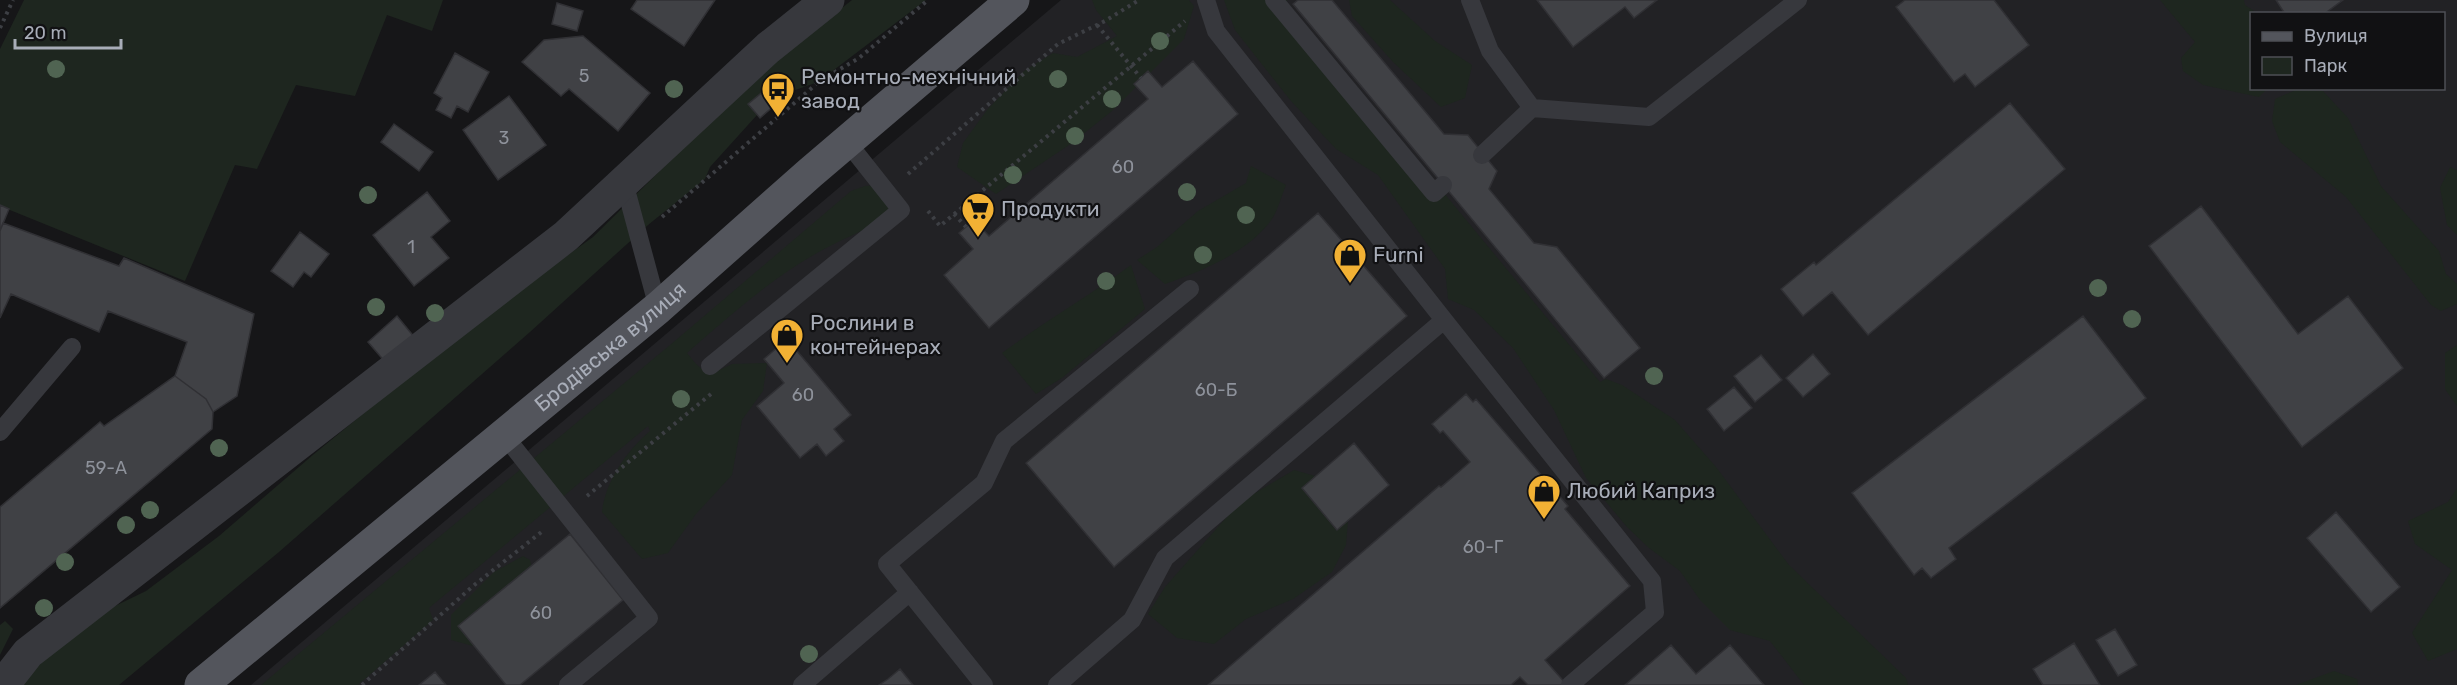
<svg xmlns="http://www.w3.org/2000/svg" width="2457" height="685" viewBox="0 0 2457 685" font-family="Rubik,sans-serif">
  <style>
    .built { fill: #222225; fill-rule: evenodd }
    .green { fill: #1e261f }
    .building { fill: #404145; stroke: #303034; stroke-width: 1.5 }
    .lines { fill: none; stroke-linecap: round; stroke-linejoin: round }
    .path { stroke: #3d3f44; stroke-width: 4; stroke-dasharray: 3 4.5; stroke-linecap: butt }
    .lane { stroke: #37383d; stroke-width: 18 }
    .street { stroke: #37383d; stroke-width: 33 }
    .primary { stroke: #53555c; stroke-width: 33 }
    .tree { fill: #506452 }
    .labels { text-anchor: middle; stroke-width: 4.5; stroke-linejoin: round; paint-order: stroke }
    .number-label { font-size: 18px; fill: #8e929b }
    .poi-label { font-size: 21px; fill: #a8adb8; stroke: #111113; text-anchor: start }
    .street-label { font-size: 21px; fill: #a8adb8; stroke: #111113 }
  </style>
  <rect width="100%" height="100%" fill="#161618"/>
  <path class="built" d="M1061 0H2457V685H251ZM2252 14H2444V88H2252Z"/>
  <path class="green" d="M24 0H443L432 31 387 15 355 96 296 85 257 169 235 165 185 281 0 206V49Z
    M852 0H926L818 82 781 95 772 84 748 104 757 115 710 167 705 179 648 225 530 332 279 552 119 685H21L45 659 113 607 146 591 219 536 314 454 480 318 593 237 757 75Z
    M1092 0H1189L1194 6 1184 39 1112 111 1072 143 996 194 957 167 963 143 987 110 1024 71 1053 53 1077 57 1117 36 1096 10Z
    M1224 0H1287V3L1600 382 1606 379 1622 385 1675 420 1716 467 1789 565 1906 678 1908 685H1804L1770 641 1730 630 1700 600 1680 571 1649 548 1627 527 1586 478 1554 410 1513 348 1474 310 1448 299 1445 269 1378 175 1336 149 1291 101 1235 30Z
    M1349 0H1390L1435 41 1472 65 1465 98 1441 107 1393 62 1352 16Z
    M2160 0H2244L2245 5 2257 13 2252 14V88L2267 89 2259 97 2203 85 2183 71 2181 58 2195 42Z
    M2298 89 2323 91 2348 118 2381 186 2439 251 2446 274 2457 284V304L2441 311 2431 305 2346 197 2280 142 2272 121 2275 99Z
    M1251 166 1286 185C1281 197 1277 214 1269 223 1244 254 1202 271 1165 284L1137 260 1157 247 1198 211 1246 183Z
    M2450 167 2457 170V235L2447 225 2440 188Z
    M880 185 892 205C882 224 854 234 836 243 780 270 733 313 687 353L696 364 709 375 732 364 767 363 763 391 742 420 732 475 696 514 668 553 642 559 602 512C605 482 627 450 650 431L648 426 429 608 433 620 358 685H261L676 340 851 191 865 186Z
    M1131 265 1145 309 1062 378 1036 394 1002 353C1044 322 1089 296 1131 265Z
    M2457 345V406L2445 389V353Z
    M1294 470 1315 476 1302 488 1336 530 1348 520 1346 545 1332 572 1293 599 1246 619 1214 644 1177 638 1148 614 1165 587 1240 502Z
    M2457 488V649L2428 661 2412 633 2452 570 2415 544 2408 521 2448 502Z
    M523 556 530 560 538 590 473 646 451 640V615L494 572Z
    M5 621 13 629 0 655V625Z
    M2334 671 2357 679 2358 685H2296Z"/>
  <path class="building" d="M637 0H715L684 46 631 9Z
    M1298 0H1332L1444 134 1468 135 1497 171 1489 189 1534 243 1557 247 1640 348 1604 378 1293 4Z
    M1537 0H1657L1634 18 1625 7 1573 47Z
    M1905 0H1994L2029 45 1975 87 1965 74 1954 82 1896 7Z
    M2276 0H2343L2324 14H2285Z
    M557 3 583 11 577 31 552 24Z
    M583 36 650 93 618 131 569 89 561 96 522 62 544 40Z
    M455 53 489 72 468 112 457 106 451 118 436 110 442 98 434 93Z
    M1193 61 1238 114 989 328 944 275 973 249 959 233 974 220 989 236 1148 99 1134 84 1148 71 1162 87Z
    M772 84 784 97 760 118 748 104Z
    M509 96 546 145 498 180 463 130Z
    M2010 103 2065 169 1868 335 1832 292 1803 316 1781 289 1814 262 1816 265Z
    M394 124 433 152 419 171 381 142Z
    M427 192 450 221 431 237 449 258 414 286 373 235Z
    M0 205 9 209 0 231Z
    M2201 206 2298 334 2348 296 2403 368 2302 447 2149 246Z
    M1318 213 1407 316 1114 567 1026 463Z
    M3 223 119 266 124 258 254 314 237 396 213 412 206 399 175 376 187 342 108 311 99 332 11 294 0 318V231Z
    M300 232 329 254 311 277 304 272 293 287 271 271Z
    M397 316 415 338 386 363 368 342Z
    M2083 316 2146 398 1949 548 1956 559 1931 578 1922 568 1914 575 1852 493Z
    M787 339 851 415 834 429 844 441 826 456 817 444 800 458 757 406 784 383 764 359Z
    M1813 354 1830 374 1803 397 1786 378Z
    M1761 355 1782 380 1755 402 1734 376Z
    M175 376 206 399 213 412 212 429 0 608V507L100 422 104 426Z
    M1734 387 1752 408 1724 431 1707 409Z
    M1466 394 1473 402 1476 399 1568 506 1565 509 1630 586 1545 660 1567 685H1528L1520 677 1511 685H1208L1439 486 1441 487 1470 462 1443 431 1440 433 1432 424Z
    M1354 443 1389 485 1337 530 1302 488Z
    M2336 512 2400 587 2371 612 2307 538Z
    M570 534 623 600 520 685H506L458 626Z
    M2115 629 2137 665 2118 676 2096 640Z
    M2074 643 2100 685H2043L2033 669Z
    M1671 645 1696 674 1730 645 1764 685H1625Z
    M900 669 913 685H879L888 679Z
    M435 672 446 685H419Z"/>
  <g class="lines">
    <path class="path" d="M1097 25 1141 78
      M0 28 13 0
      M908 174 1058 44 1105 21 1139 0
      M928 211 940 226 1185 21
      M954 214 966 227
      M662 217 821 80 859 58 928 0
      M587 496 711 394
      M362 685 473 586 544 530"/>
    <path class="lane" d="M1274 0 1434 193 1443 185
      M1470 0 1490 51 1532 108
      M1482 155 1532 108 1649 117 1798 0
      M624 182 658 308
      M1444 320 1652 581 1655 612 1570 685
      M710 366 901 210 848 143
      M0 432 72 347
      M504 435 649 618 568 685
      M802 685 910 592
      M984 685 887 564 984 483 1004 441 1190 289
      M1057 685 1132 620 1165 558 1444 320 1216 31 1206 0"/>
    <path class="street" d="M3 685 28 653 566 236 768 48 828 0"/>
    <path class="primary" id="s1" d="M201 685 658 308 810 173 1013 0"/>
  </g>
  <g class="tree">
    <circle cx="1160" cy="41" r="9"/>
    <circle cx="56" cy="69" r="9"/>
    <circle cx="1058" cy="79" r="9"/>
    <circle cx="674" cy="89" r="9"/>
    <circle cx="1112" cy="99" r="9"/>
    <circle cx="1075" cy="136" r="9"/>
    <circle cx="1013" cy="175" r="9"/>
    <circle cx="1187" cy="192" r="9"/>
    <circle cx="368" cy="195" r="9"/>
    <circle cx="1246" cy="215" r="9"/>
    <circle cx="1203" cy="255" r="9"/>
    <circle cx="1106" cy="281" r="9"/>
    <circle cx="2098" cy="288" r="9"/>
    <circle cx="376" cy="307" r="9"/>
    <circle cx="435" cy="313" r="9"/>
    <circle cx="2132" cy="319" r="9"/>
    <circle cx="1654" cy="376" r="9"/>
    <circle cx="681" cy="399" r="9"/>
    <circle cx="219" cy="448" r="9"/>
    <circle cx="150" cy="510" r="9"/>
    <circle cx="126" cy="525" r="9"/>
    <circle cx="65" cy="562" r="9"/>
    <circle cx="44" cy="608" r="9"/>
    <circle cx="809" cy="654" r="9"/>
  </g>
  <defs>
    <symbol id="bus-pin" viewBox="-11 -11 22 30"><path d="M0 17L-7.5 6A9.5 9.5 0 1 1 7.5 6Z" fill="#f2b134" stroke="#111113"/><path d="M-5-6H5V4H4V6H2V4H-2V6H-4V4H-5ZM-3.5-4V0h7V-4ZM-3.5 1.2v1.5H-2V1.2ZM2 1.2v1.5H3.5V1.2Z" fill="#111"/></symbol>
    <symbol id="supermarket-pin" viewBox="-11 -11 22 30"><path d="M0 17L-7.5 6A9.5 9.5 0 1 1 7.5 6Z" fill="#f2b134" stroke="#111113"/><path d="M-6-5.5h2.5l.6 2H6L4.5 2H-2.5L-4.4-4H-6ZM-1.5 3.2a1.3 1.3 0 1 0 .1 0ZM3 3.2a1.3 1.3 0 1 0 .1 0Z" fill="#111"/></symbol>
    <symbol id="shop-pin" viewBox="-11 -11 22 30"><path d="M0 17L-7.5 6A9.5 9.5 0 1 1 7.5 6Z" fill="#f2b134" stroke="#111113"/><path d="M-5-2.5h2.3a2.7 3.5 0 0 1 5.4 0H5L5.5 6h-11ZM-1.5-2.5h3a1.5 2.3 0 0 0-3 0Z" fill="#111"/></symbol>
  </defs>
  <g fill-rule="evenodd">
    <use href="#bus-pin" x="759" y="70" width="38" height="52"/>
    <use href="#supermarket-pin" x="959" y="190" width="38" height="52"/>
    <use href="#shop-pin" x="1331" y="236" width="38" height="52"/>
    <use href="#shop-pin" x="768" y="316" width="38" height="52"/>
    <use href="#shop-pin" x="1525" y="472" width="38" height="52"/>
  </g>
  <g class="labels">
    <g class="number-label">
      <text x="584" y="82">5</text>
      <text x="504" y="144">3</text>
      <text x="1123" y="173">60</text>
      <text x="411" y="253">1</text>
      <text x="1216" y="396">60-Б</text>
      <text x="803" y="401">60</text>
      <text x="106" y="474">59-А</text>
      <text x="1483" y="553">60-Г</text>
      <text x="541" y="619">60</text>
    </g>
    <g class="poi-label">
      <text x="801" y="84">Ремонтно-мехнічний<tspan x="801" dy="24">завод</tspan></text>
      <text x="1001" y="216">Продукти</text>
      <text x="1373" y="262">Furni</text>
      <text x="810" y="330">Рослини в<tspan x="810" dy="24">контейнерах</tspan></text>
      <text x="1567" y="498">Любий Каприз</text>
    </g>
    <g class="street-label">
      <text dy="7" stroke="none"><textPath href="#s1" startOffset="531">Бродівська вулиця</textPath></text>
    </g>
  </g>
  <rect x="2250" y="12" width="195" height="78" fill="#111113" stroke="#4d4f55" stroke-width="1.5"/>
  <rect x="2262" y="32" width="30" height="9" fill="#53555c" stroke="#4d4f55" stroke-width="1.5"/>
  <text x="2304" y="42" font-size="18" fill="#a8adb8">Вулиця</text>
  <rect x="2262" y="57" width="30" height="18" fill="#1e261f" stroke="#4d4f55" stroke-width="1.5"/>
  <text x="2304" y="72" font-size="18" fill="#a8adb8">Парк</text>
  <path d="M15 39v9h106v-9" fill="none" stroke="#a8adb8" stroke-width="3"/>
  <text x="24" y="39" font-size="18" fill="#a8adb8" stroke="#111113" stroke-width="4.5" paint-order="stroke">20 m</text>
</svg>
